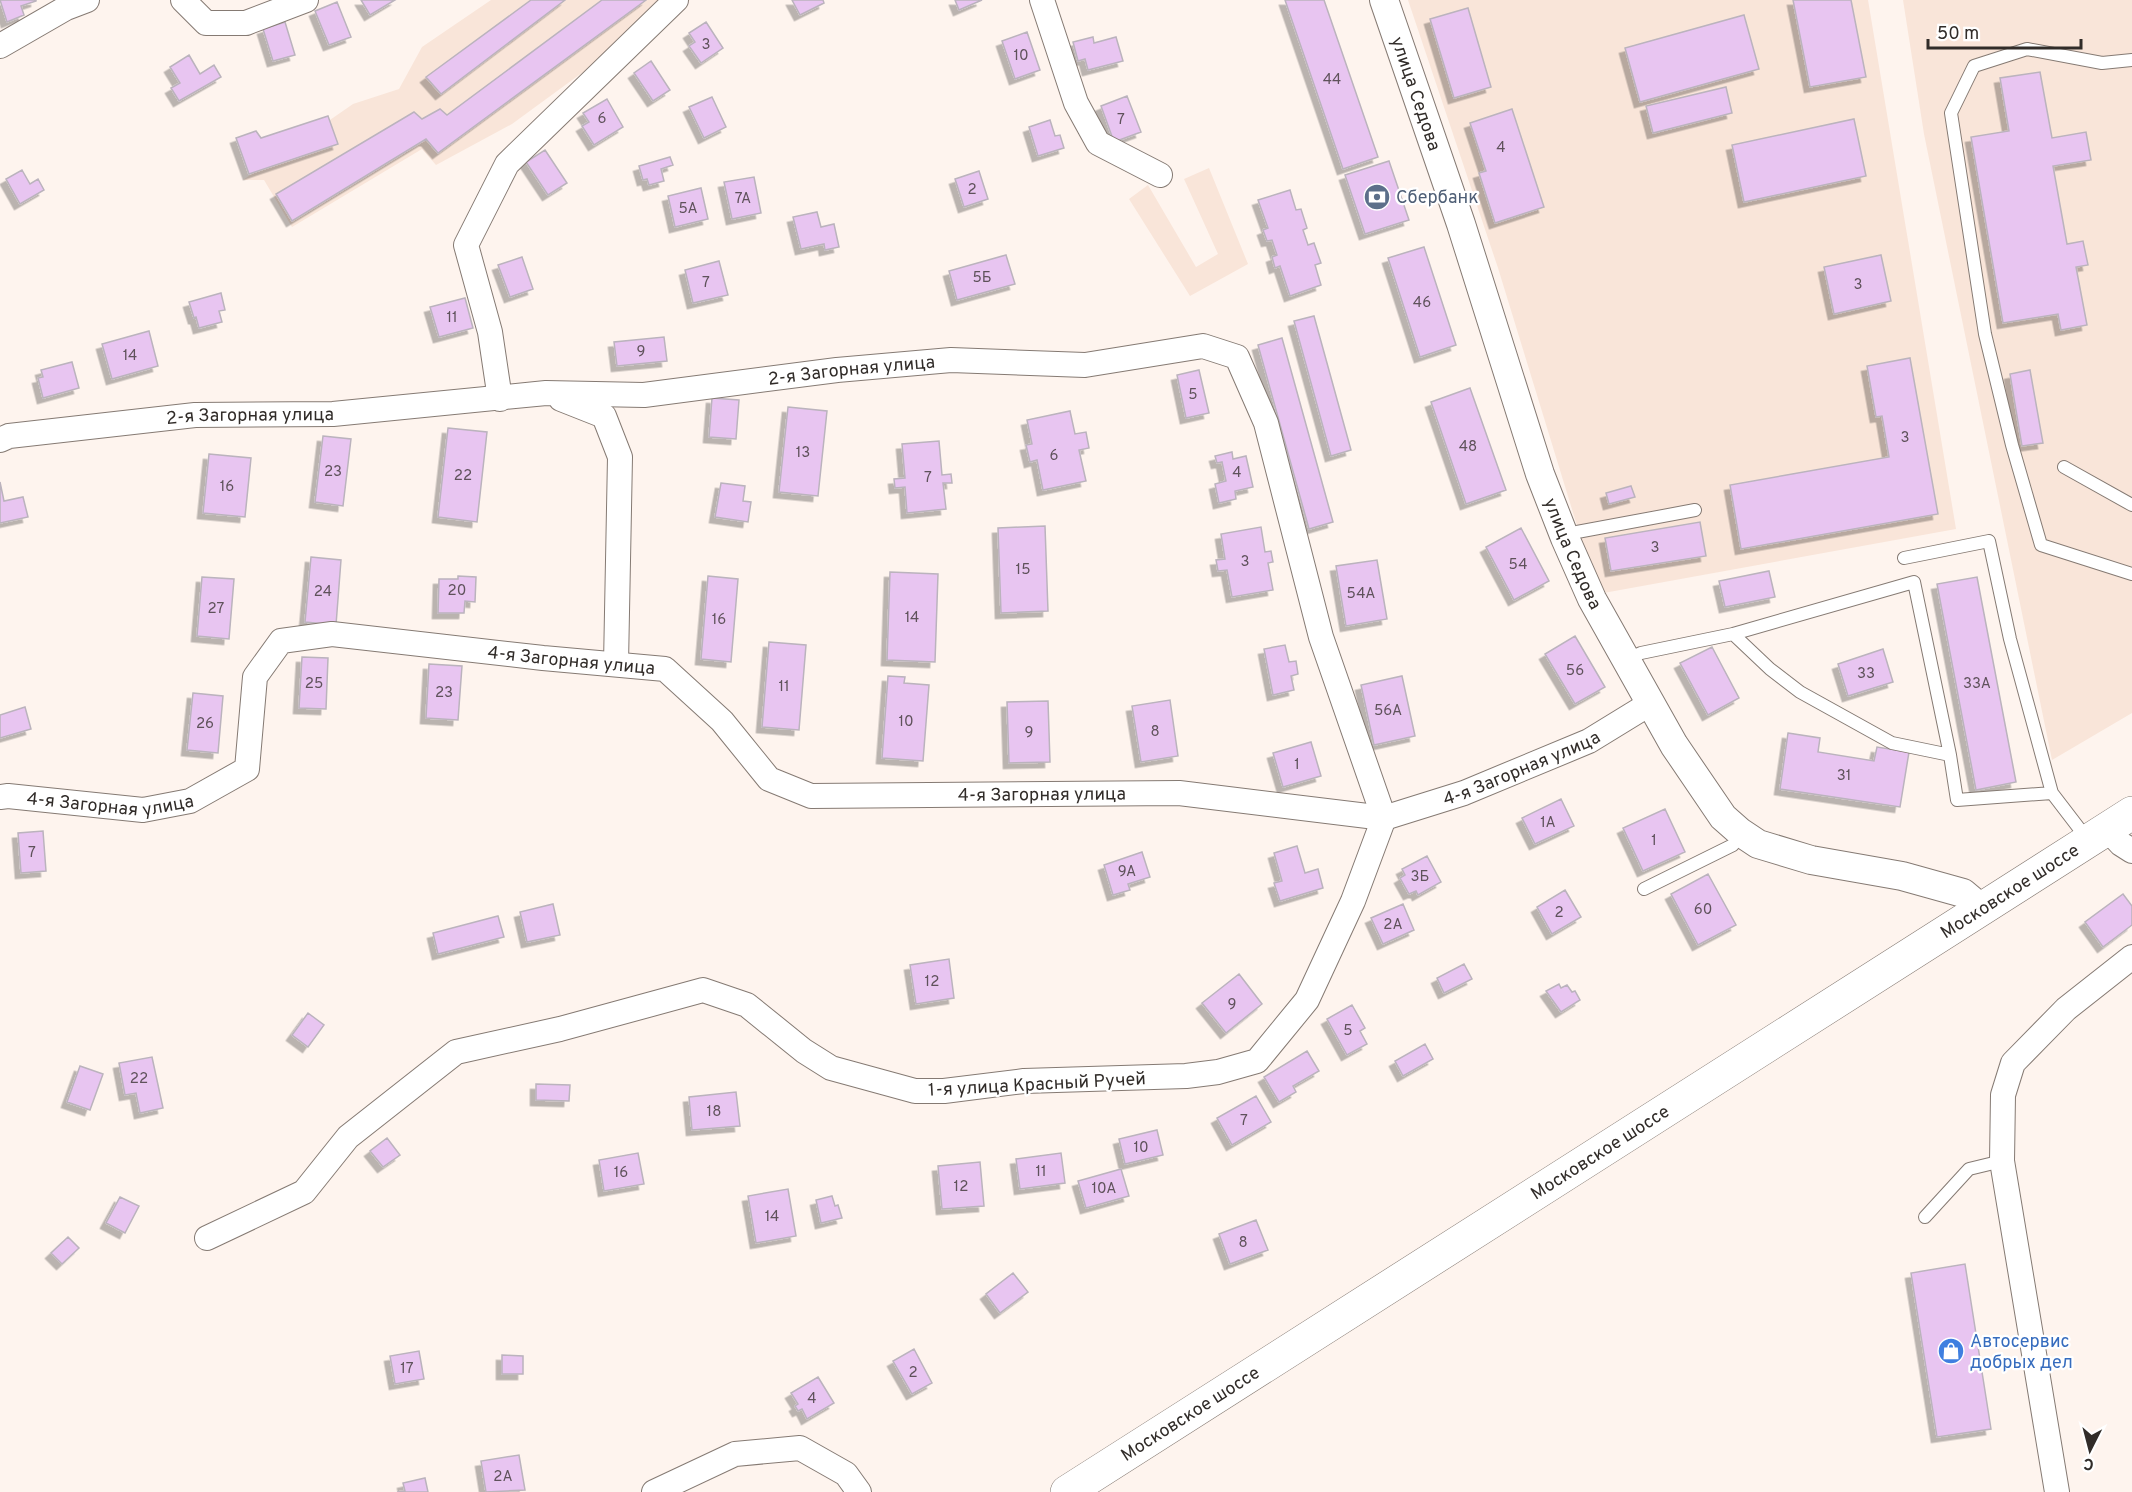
<svg xmlns="http://www.w3.org/2000/svg" width="2132" height="1492" viewBox="0 0 2132 1492" font-family="Overpass,sans-serif">
  <style>
    .built { fill: #f9e5d9 }
    .building { fill: #e8c5f1; stroke: #bbb3bd; stroke-width: 1.5; filter: url(#shadow) }
    .lines { fill: none; stroke-linecap: round; stroke-linejoin: round }
    .service-casing { stroke: #857a73; stroke-width: 14 }
    .minor-casing { stroke: #857a73; stroke-width: 26 }
    .tertiary-casing { stroke: #857a73; stroke-width: 30 }
    .primary-casing { stroke: #857a73; stroke-width: 34 }
    .service { stroke: #fff; stroke-width: 12 }
    .minor { stroke: #fff; stroke-width: 24 }
    .tertiary { stroke: #fff; stroke-width: 28 }
    .primary { stroke: #fff; stroke-width: 33 }
    .labels { text-anchor: middle; stroke-width: 4.5; stroke-linejoin: round; paint-order: stroke }
    .number-label { font-size: 15px; fill: #5f525b }
    .street-label { font-size: 18px; fill: #312c29; stroke: #fff }
    .service-label { font-size: 18px; fill: #4e5e75; stroke: #fff; text-anchor: start }
    .shop-label { font-size: 18px; fill: #366cbe; stroke: #fff; text-anchor: start }
  </style>
  <defs>
    <filter id="shadow"><feDropShadow dx="-5.5" dy="5.5" stdDeviation="0" flood-color="#0004"/></filter>
  </defs>
  <rect width="100%" height="100%" fill="#fef4ee"/>
  <path class="built" d="M491 0H690L677 15 579 75 512 124 436 165 422 149 292 227 264 180H243L353 104 399 89 422 47Z
    M1408 0H1868L1956 529 1598 594 1498 268Z
    M1903 0H2132V713L2052 760 1924 134Z
    M1209 168 1248 264 1190 296 1129 199 1148 185 1196 267 1218 254 1184 179Z"/>
  <path class="building" d="M0 0H36V1L21 6 24 15 7 22Z
    M361 0H395L370 15Z
    M531 0H565L441 94 426 77Z
    M602 0H646L438 153 426 139 292 221 276 194 414 112 422 119 440 109 447 115Z
    M792 0H823L824 3 800 15Z
    M955 0H982L959 10Z
    M1285 0H1324L1378 157 1343 169Z
    M1793 0H1851L1866 77 1810 87Z
    M337 2 351 37 329 45 315 11Z
    M1468 8 1491 87 1454 98 1430 19Z
    M1744 15 1759 69 1640 102 1625 48Z
    M285 22 295 55 273 61 263 29Z
    M706 22 723 48 701 63 689 46 695 42 689 33Z
    M1027 32 1040 70 1015 79 1002 41Z
    M1093 37 1094 43 1116 37 1123 61 1088 70 1085 59 1078 61 1073 42Z
    M189 55 200 74 214 65 221 77 179 101 171 88 180 83 170 67Z
    M651 61 670 90 653 101 634 73Z
    M2040 72 2052 138 2086 132 2091 160 2053 166 2067 244 2083 241 2088 265 2076 267 2087 325 2061 330 2058 314 2003 323 1971 137 2009 131 2000 78Z
    M1726 87 1732 113 1653 133 1646 106Z
    M1127 96 1141 132 1114 142 1101 106Z
    M712 97 726 127 704 138 689 107Z
    M607 99 623 127 594 145 582 126 589 122 583 113Z
    M1512 109 1544 207 1495 223 1479 173 1486 171 1470 123Z
    M328 116 338 144 249 174 236 138 256 131 261 138Z
    M1854 119 1866 176 1744 202 1732 145Z
    M1050 120 1055 136 1060 135 1064 148 1038 156 1029 127Z
    M545 150 567 183 548 195 526 162Z
    M670 157 673 165 661 169 664 181 649 185 647 179 643 180 639 166Z
    M1389 161 1409 220 1365 234 1345 175Z
    M22 170 30 184 38 179 44 190 20 204 6 179Z
    M979 171 988 199 964 207 955 179Z
    M754 177 761 213 732 219 724 182Z
    M701 188 708 219 675 227 668 196Z
    M1290 190 1296 210 1301 209 1307 228 1303 230 1308 245 1314 243 1321 263 1315 265 1321 285 1290 296 1280 266 1275 268 1272 257 1277 255 1272 240 1267 241 1263 230 1268 228 1258 200Z
    M817 212 821 227 834 224 839 247 825 250 824 244 801 249 793 217Z
    M1424 247 1456 345 1420 357 1388 258Z
    M1006 255 1015 284 957 300 949 271Z
    M1881 255 1891 301 1834 314 1824 267Z
    M522 257 533 289 510 297 498 265Z
    M719 261 728 295 693 303 685 270Z
    M221 293 225 310 219 311 222 322 199 328 196 317 194 318 189 302Z
    M465 298 473 328 439 337 430 307Z
    M1314 316 1351 450 1331 456 1294 321Z
    M149 331 158 366 112 379 102 344Z
    M664 337 667 361 617 366 614 342Z
    M1282 338 1333 522 1309 529 1258 345Z
    M1910 358 1938 514 1741 549 1730 485 1889 457 1882 416 1876 417 1867 366Z
    M72 362 79 388 43 398 38 378 43 377 41 370Z
    M1199 370 1209 413 1186 418 1177 375Z
    M2030 370 2043 443 2022 446 2010 374Z
    M1470 388 1506 490 1466 504 1431 402Z
    M712 398 739 400 736 439 709 437Z
    M788 407 827 411 818 496 779 492Z
    M1070 411 1075 434 1086 432 1089 448 1079 450 1086 481 1043 490 1037 460 1030 462 1026 445 1032 444 1027 420Z
    M448 428 487 432 477 522 438 517Z
    M323 436 351 439 343 506 315 502Z
    M939 441 942 475 951 474 952 483H943L946 509 907 513 905 487 895 488 894 479 905 478 902 444Z
    M1232 452 1233 459 1246 456 1253 487 1235 491 1236 499 1219 503 1215 484 1226 481 1222 462 1217 463 1215 456Z
    M209 454 251 458 245 517 203 513Z
    M0 482 4 501 23 497 28 517 0 523Z
    M721 483 745 486 743 501 751 502 748 522 715 517Z
    M1631 486 1635 497 1609 504 1606 493Z
    M1700 522 1706 556 1611 571 1605 538Z
    M1045 526 1048 611 1001 613 998 528Z
    M1261 527 1265 552 1271 551 1273 562 1268 563 1273 590 1232 597 1227 570 1218 571 1216 560 1225 559 1221 534Z
    M1521 528 1549 581 1514 600 1486 547Z
    M311 557 341 560 336 625 305 622Z
    M1377 560 1387 619 1346 626 1336 566Z
    M1769 571 1775 597 1725 607 1719 581Z
    M890 572 938 574 935 662 887 660Z
    M458 576 476 577 475 602 465 601 464 613H438L439 579H458Z
    M708 576 738 579 731 662 701 659Z
    M202 577 234 579 229 639 197 636Z
    M1977 577 2016 782 1976 790 1937 584Z
    M1575 636 1605 687 1575 704 1545 654Z
    M769 642 806 645 799 730 762 727Z
    M1285 645 1289 662 1296 661 1298 674 1291 676 1294 690 1273 695 1264 649Z
    M1712 647 1739 698 1708 715 1680 663Z
    M1883 649 1893 682 1848 696 1838 664Z
    M302 657 328 658 326 709 299 708Z
    M429 664 462 666 458 720 426 718Z
    M888 676 905 677 904 683 929 685 923 761 882 758Z
    M1402 676 1415 736 1374 745 1361 685Z
    M193 693 223 696 218 753 187 750Z
    M1170 700 1178 756 1141 762 1132 706Z
    M1048 701 1050 762 1009 763 1007 702Z
    M25 707 31 729 0 738V715Z
    M1788 733 1820 738 1818 752 1874 761 1877 747 1909 752 1900 807 1780 789Z
    M1311 742 1321 776 1283 787 1273 753Z
    M1561 799 1574 826 1535 844 1522 818Z
    M1665 809 1685 852 1643 871 1623 828Z
    M43 831 46 871 21 873 18 833Z
    M1297 846 1305 873 1318 869 1323 888 1280 901 1274 883 1282 881 1274 853Z
    M1142 852 1150 877 1128 884 1130 890 1113 895 1104 865Z
    M1427 856 1441 882 1418 895 1416 891 1409 894 1400 878 1405 875 1402 869Z
    M1708 874 1736 925 1698 945 1671 894Z
    M1565 890 1581 917 1552 934 1537 907Z
    M2123 894 2132 906V925L2103 947 2085 922Z
    M553 904 560 935 527 942 520 912Z
    M1403 904 1414 930 1383 944 1371 918Z
    M498 916 504 937 438 954 433 933Z
    M949 959 954 998 916 1004 910 965Z
    M1464 964 1472 979 1444 993 1437 978Z
    M1239 974 1262 1004 1226 1033 1202 1003Z
    M1559 984 1561 988 1567 985 1572 992 1575 991 1580 1000 1561 1012 1546 991Z
    M1352 1005 1365 1028 1360 1031 1367 1044 1347 1055 1327 1019Z
    M308 1013 324 1025 308 1047 292 1035Z
    M1425 1044 1433 1059 1403 1076 1395 1061Z
    M1307 1051 1319 1071 1293 1086 1296 1092 1279 1102 1264 1077Z
    M152 1057 163 1108 140 1113 136 1093 125 1095 119 1063Z
    M80 1066 103 1074 90 1110 67 1102Z
    M536 1084 570 1085 569 1101 536 1100Z
    M736 1092 740 1126 692 1130 689 1097Z
    M1256 1096 1271 1122 1232 1145 1217 1118Z
    M1157 1130 1163 1155 1125 1164 1119 1139Z
    M387 1138 400 1155 383 1167 370 1151Z
    M638 1153 644 1184 604 1191 599 1160Z
    M1061 1153 1065 1183 1020 1189 1016 1159Z
    M980 1162 984 1206 942 1209 938 1166Z
    M1121 1169 1129 1196 1086 1208 1078 1181Z
    M788 1189 796 1236 756 1243 748 1196Z
    M832 1196 835 1206 838 1205 842 1218 821 1223 816 1200Z
    M120 1197 139 1206 125 1233 106 1223Z
    M1256 1220 1268 1250 1230 1264 1219 1234Z
    M68 1237 79 1248 62 1264 51 1253Z
    M1965 1264 1991 1429 1937 1437 1911 1273Z
    M1013 1273 1028 1292 1000 1313 986 1294Z
    M914 1349 932 1383 912 1394 893 1361Z
    M419 1351 424 1379 395 1384 390 1356Z
    M502 1355 523 1356V1374H502Z
    M818 1377 834 1403 807 1419 802 1409 798 1411 795 1406 798 1404 791 1393Z
    M519 1455 525 1490 486 1492 481 1461Z
    M425 1478 428 1492H397L405 1491 403 1483Z"/>
  <g class="lines">
    <defs>
      <path id="service" d="M2132 60 2102 63 2027 49 1974 66 1951 113 1985 334 2012 445 2041 545 2132 574
        M2064 467 2132 505
        M1565 538 1577 532 1695 510
        M1904 558 1989 541 2010 639 2052 793 2088 840
        M1733 634 1770 669 1800 692 1892 743 1950 755 1957 800 2052 793
        M1627 659 1641 653 1733 634 1914 582 1950 755
        M1644 889 1733 845 1740 832
        M1925 1217 1969 1169 2002 1161"/>
      <g id="minor">
        <path d="M183 0 206 23H246L306 0"/>
        <path d="M1042 0 1076 103 1098 143 1160 175"/>
        <path d="M0 46 66 8 87 0"/>
        <path d="M500 399 490 332 466 245 507 164 676 0"/>
        <path d="M561 399 604 416 620 457 616 664"/>
        <path id="s1" d="M0 440 9 436 195 415 333 414 546 393 644 395 837 370 951 360 1085 365 1203 346 1237 357 1266 423 1321 637 1384 818 1353 901 1307 1000 1257 1061 1218 1072 1186 1076 1024 1081 944 1091H915L831 1068 804 1051 747 1005 703 990 560 1029 456 1052 348 1137 304 1192 207 1238"/>
        <path id="s2" d="M0 797 8 796 143 810 190 801 247 769 255 677 281 641 332 634 543 658 665 669 722 721 769 779 811 796 1179 793 1384 818 1464 793 1589 741 1651 703"/>
        <path d="M2107 829 2121 844 2132 851"/>
        <path d="M654 1492 735 1454 800 1448 846 1474 859 1492"/>
        <path d="M2057 1492 2002 1161 2003 1095 2013 1063 2066 1009 2132 957"/>
      </g>
      <g id="tertiary">
        <path id="s3" d="M1384 0 1461 224 1540 474 1565 538 1592 599 1674 745 1723 817 1740 832 1758 844 1811 860 1902 876 1963 893 1982 909"/>
      </g>
      <g id="primary">
        <path id="s4" d="M1067 1492 2132 813"/>
      </g>
    </defs>
    <use href="#service" class="service-casing"/>
    <use href="#minor" class="minor-casing"/>
    <use href="#tertiary" class="tertiary-casing"/>
    <use href="#primary" class="primary-casing"/>
    <use href="#service" class="service"/>
    <use href="#minor" class="minor"/>
    <use href="#tertiary" class="tertiary"/>
    <use href="#primary" class="primary"/>
  </g>
  <defs>
    <symbol id="bank-disc" viewBox="-11 -11 22 22"><circle r="9.5" fill="#5c6f8a" stroke="#fff"/><path d="M-6-4H6V4H-6ZM0-2.3a2.3 2.3 0 1 0 0 4.6a2.3 2.3 0 1 0 0-4.6Z" fill="#fff"/></symbol>
    <symbol id="shop-disc" viewBox="-11 -11 22 22"><circle r="9.5" fill="#3f7fe0" stroke="#fff"/><path d="M-5-2.5h2.3a2.7 3.5 0 0 1 5.4 0H5L5.5 6h-11ZM-1.5-2.5h3a1.5 2.3 0 0 0-3 0Z" fill="#fff"/></symbol>
  </defs>
  <g fill-rule="evenodd">
    <use href="#bank-disc" x="1362" y="182" width="30" height="30"/>
    <use href="#shop-disc" x="1936" y="1336" width="30" height="30"/>
  </g>
  <g class="labels">
    <g class="number-label">
      <text x="706" y="49">3</text>
      <text x="1021" y="60">10</text>
      <text x="1332" y="84">44</text>
      <text x="602" y="123">6</text>
      <text x="1121" y="124">7</text>
      <text x="1501" y="152">4</text>
      <text x="972" y="194">2</text>
      <text x="743" y="203">7А</text>
      <text x="688" y="213">5А</text>
      <text x="982" y="282">5Б</text>
      <text x="706" y="287">7</text>
      <text x="1858" y="289">3</text>
      <text x="1422" y="307">46</text>
      <text x="452" y="322">11</text>
      <text x="641" y="356">9</text>
      <text x="130" y="360">14</text>
      <text x="1193" y="399">5</text>
      <text x="1905" y="442">3</text>
      <text x="1468" y="451">48</text>
      <text x="803" y="457">13</text>
      <text x="1054" y="460">6</text>
      <text x="333" y="476">23</text>
      <text x="1237" y="477">4</text>
      <text x="463" y="480">22</text>
      <text x="928" y="482">7</text>
      <text x="227" y="491">16</text>
      <text x="1655" y="552">3</text>
      <text x="1245" y="566">3</text>
      <text x="1518" y="569">54</text>
      <text x="1023" y="574">15</text>
      <text x="457" y="595">20</text>
      <text x="323" y="596">24</text>
      <text x="1361" y="598">54А</text>
      <text x="216" y="613">27</text>
      <text x="912" y="622">14</text>
      <text x="719" y="624">16</text>
      <text x="1575" y="675">56</text>
      <text x="1866" y="678">33</text>
      <text x="314" y="688">25</text>
      <text x="1977" y="688">33А</text>
      <text x="784" y="691">11</text>
      <text x="444" y="697">23</text>
      <text x="1388" y="715">56А</text>
      <text x="906" y="726">10</text>
      <text x="205" y="728">26</text>
      <text x="1155" y="736">8</text>
      <text x="1029" y="737">9</text>
      <text x="1297" y="769">1</text>
      <text x="1844" y="780">31</text>
      <text x="1548" y="827">1А</text>
      <text x="1654" y="845">1</text>
      <text x="32" y="857">7</text>
      <text x="1127" y="876">9А</text>
      <text x="1420" y="881">3Б</text>
      <text x="1703" y="914">60</text>
      <text x="1559" y="917">2</text>
      <text x="1393" y="929">2А</text>
      <text x="932" y="986">12</text>
      <text x="1232" y="1009">9</text>
      <text x="1348" y="1035">5</text>
      <text x="139" y="1083">22</text>
      <text x="714" y="1116">18</text>
      <text x="1244" y="1125">7</text>
      <text x="1141" y="1152">10</text>
      <text x="1041" y="1176">11</text>
      <text x="621" y="1177">16</text>
      <text x="961" y="1191">12</text>
      <text x="1104" y="1193">10А</text>
      <text x="772" y="1221">14</text>
      <text x="1243" y="1247">8</text>
      <text x="407" y="1373">17</text>
      <text x="913" y="1377">2</text>
      <text x="812" y="1403">4</text>
      <text x="503" y="1481">2А</text>
    </g>
    <g class="street-label">
      <text dy="6" stroke="none"><textPath href="#s3" startOffset="99">улица Седова</textPath></text>
      <text dy="6" stroke="none"><textPath href="#s1" startOffset="856">2-я Загорная улица</textPath></text>
      <text dy="6" stroke="none"><textPath href="#s1" startOffset="252">2-я Загорная улица</textPath></text>
      <text dy="6" stroke="none"><textPath href="#s3" startOffset="585">улица Седова</textPath></text>
      <text dy="6" stroke="none"><textPath href="#s2" startOffset="686">4-я Загорная улица</textPath></text>
      <text dy="6" stroke="none"><textPath href="#s2" startOffset="1698">4-я Загорная улица</textPath></text>
      <text dy="6" stroke="none"><textPath href="#s2" startOffset="1208">4-я Загорная улица</textPath></text>
      <text dy="6" stroke="none"><textPath href="#s2" startOffset="111">4-я Загорная улица</textPath></text>
      <text dy="6" stroke="none"><textPath href="#s4" startOffset="1118">Московское шоссе</textPath></text>
      <text transform="translate(1037 1084) rotate(-3)" y="6">1-я улица Красный Ручей</text>
      <text dy="6" stroke="none"><textPath href="#s4" startOffset="632">Московское шоссе</textPath></text>
      <text dy="6" stroke="none"><textPath href="#s4" startOffset="146">Московское шоссе</textPath></text>
    </g>
    <g class="service-label">
      <text x="1396" y="203">Сбербанк</text>
    </g>
    <g class="shop-label">
      <text x="1970" y="1347">Автосервис<tspan x="1970" dy="21">добрых дел</tspan></text>
    </g>
  </g>
  <g transform="translate(2090 1450) rotate(186)" stroke="#ffffff" stroke-width="4.5" paint-order="stroke">
  <path d="M0-4.5L10 22L0 15L-10 22Z" fill="#312c29"/>
  <text y="-9" font-size="16" font-weight="bold" text-anchor="middle" fill="#312c29">С</text>
  </g>
  <path d="M1928 39v9h153v-9" fill="none" stroke="#312c29" stroke-width="3"/>
  <text x="1937" y="39" font-size="18" fill="#312c29" stroke="#ffffff" stroke-width="4.5" paint-order="stroke">50 m</text>
</svg>
